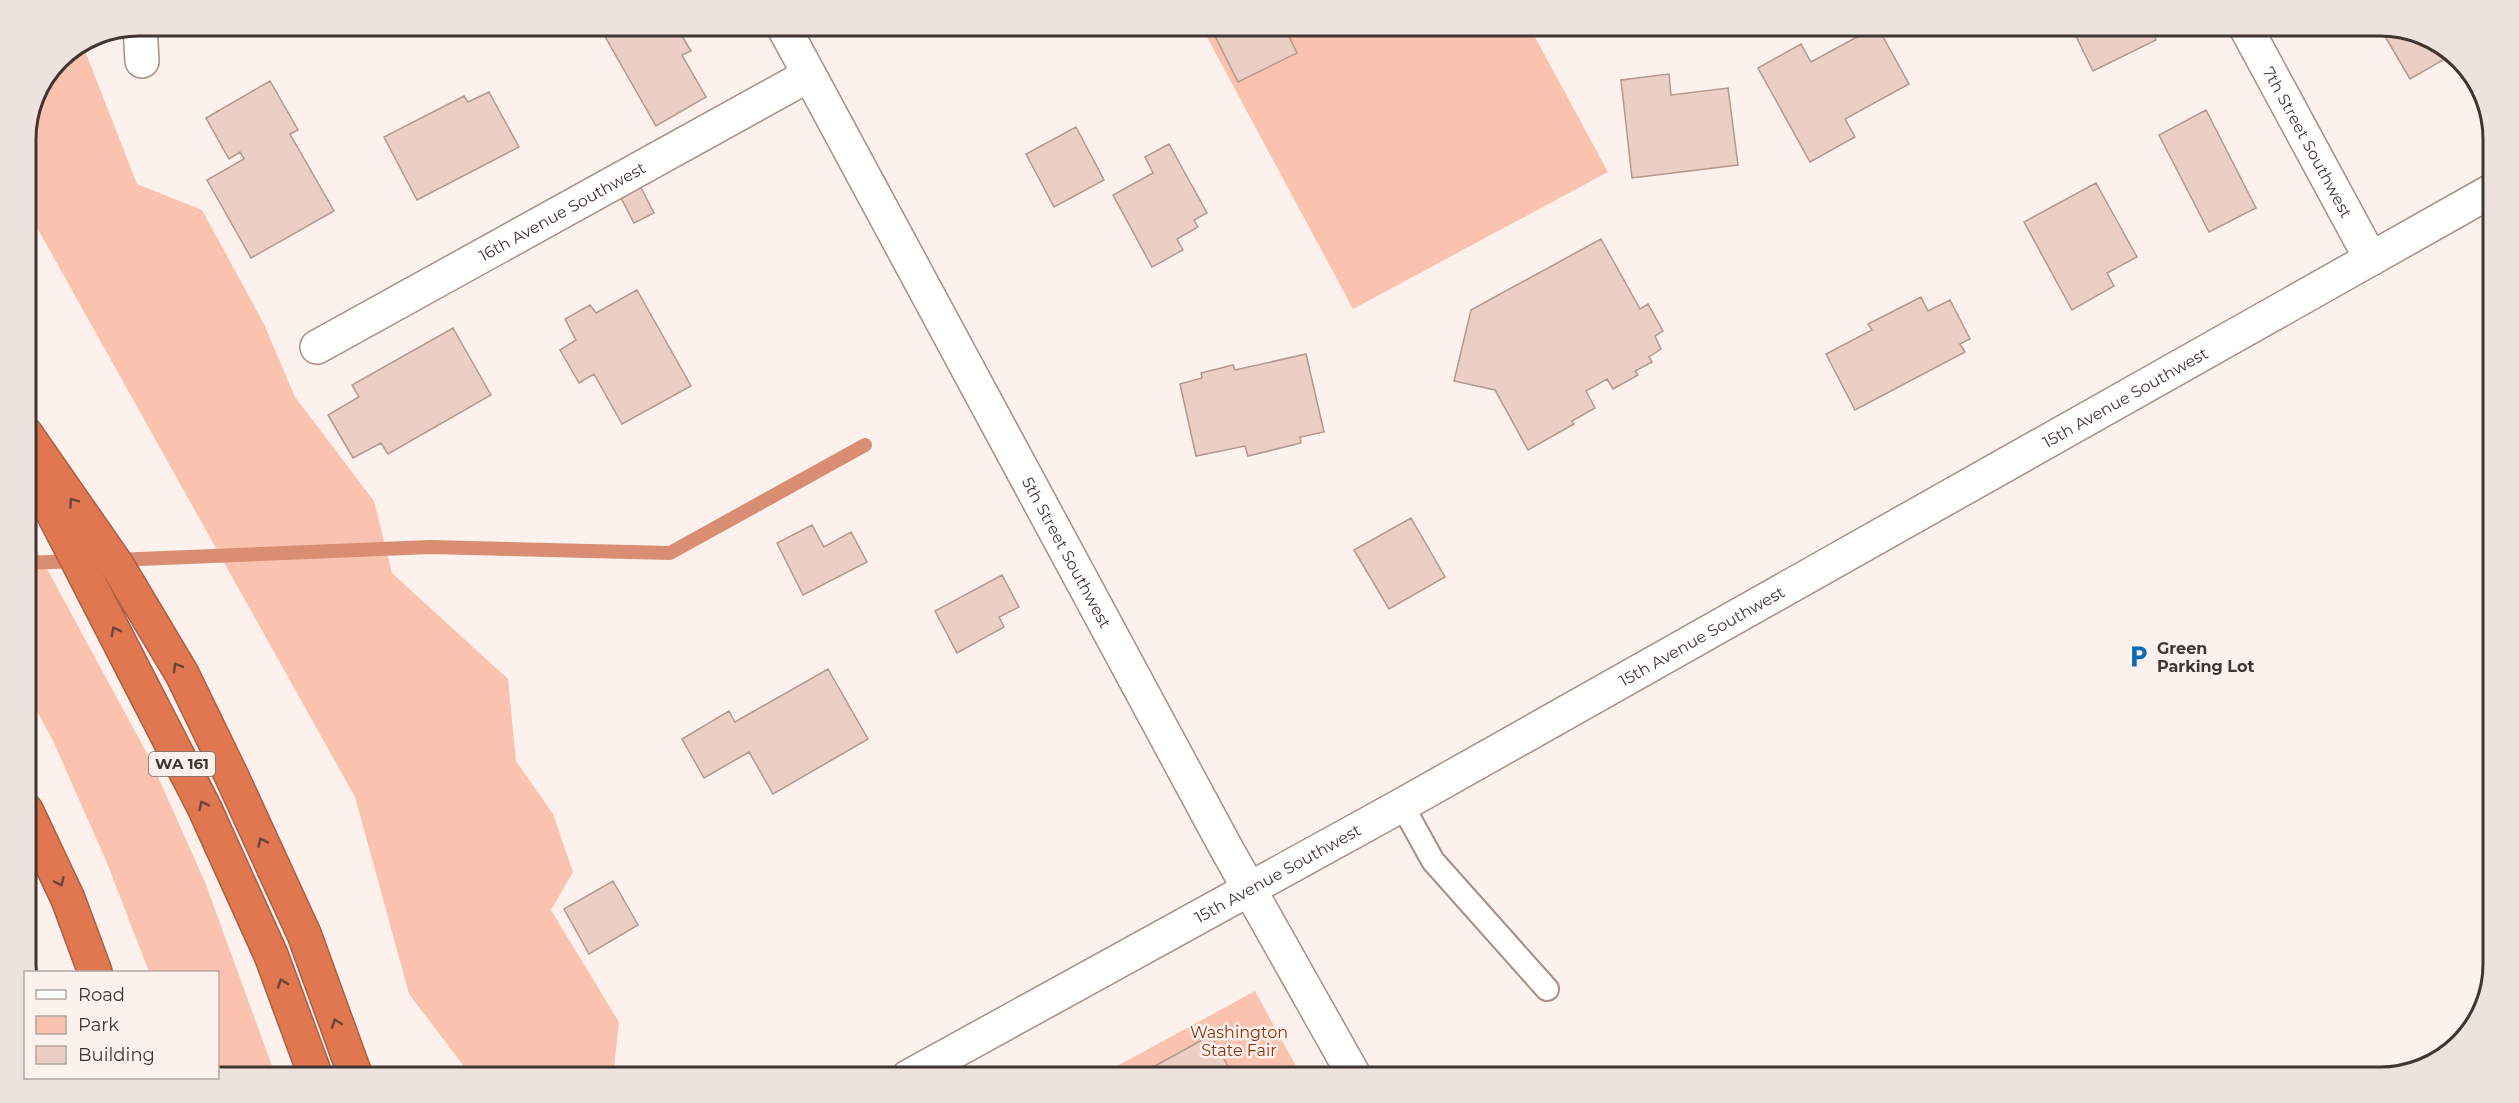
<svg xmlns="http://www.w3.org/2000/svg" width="2519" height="1103" viewBox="0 0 2519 1103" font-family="Montserrat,sans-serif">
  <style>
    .green { fill: #fbc3af }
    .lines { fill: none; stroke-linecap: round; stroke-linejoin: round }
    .stream { stroke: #d98e73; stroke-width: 14 }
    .building { fill: #ebcfc4; stroke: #b3988e; stroke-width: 1.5 }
    .service-casing { stroke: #a98e85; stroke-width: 26 }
    .minor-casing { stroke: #a98e85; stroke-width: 36 }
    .tertiary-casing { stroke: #a98e85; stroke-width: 36 }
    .motorway-casing { stroke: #a96045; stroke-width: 36 }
    .service { stroke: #fff; stroke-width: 22 }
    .minor { stroke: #fff; stroke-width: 33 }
    .tertiary { stroke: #fff; stroke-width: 33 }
    .motorway { stroke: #e17750; stroke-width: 33 }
    .oneway { stroke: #694639 }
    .labels { text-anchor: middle; stroke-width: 5; stroke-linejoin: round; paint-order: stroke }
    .shield { fill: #fdf1ed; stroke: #796d69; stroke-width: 1.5 }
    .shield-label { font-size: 15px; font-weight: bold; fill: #413531 }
    .street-label { font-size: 16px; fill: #413531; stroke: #fdf1ed }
    .poi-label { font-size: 16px; font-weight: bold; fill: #413531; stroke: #fdf1ed; text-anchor: start }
    .park-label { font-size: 16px; fill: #8c340d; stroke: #fdf1ed }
    .rim { fill: none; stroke: #413531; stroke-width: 3 }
  </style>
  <rect width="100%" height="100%" fill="#fdf1ed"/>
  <path class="green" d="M1201 26H1210L1238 81 1297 53 1284 26H1529L1608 172 1353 309Z
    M82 43 137 184 202 210 264 324 295 397 374 501 392 573 508 679 516 761 553 814 573 872 551 910 619 1022 613 1077H472L409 994 355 797 26 208V132L59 59Z
    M26 530 150 759 205 882 276 1077H218V972H149L107 863 53 741 26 691Z
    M1255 991 1302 1077H1097Z"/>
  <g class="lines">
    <path class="stream" d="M115 560 430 547 670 553 865 445
      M26 563 78 561"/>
  </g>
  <path class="building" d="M599 26H676L691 51 682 55 706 97 656 126Z
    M1210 26H1284L1297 53 1238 82Z
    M1877 26 1909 84 1845 119 1855 137 1810 162 1758 68 1801 44 1811 62Z
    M2071 26H2149L2156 40 2093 71Z
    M2379 26 2424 34 2450 56 2410 79Z
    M1669 74 1671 95 1728 88 1738 165 1632 178 1621 80Z
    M270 81 298 130 290 134 334 211 251 258 207 180 244 159 240 152 229 159 206 118Z
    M489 92 519 147 417 200 384 137 464 96 468 102Z
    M2206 110 2256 208 2209 232 2159 135Z
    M1076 127 1104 180 1054 207 1026 154Z
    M1169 144 1207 213 1194 220 1198 227 1177 239 1183 250 1152 267 1113 195 1153 173 1145 157Z
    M638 182 654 213 634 223 618 192Z
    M2096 183 2137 257 2107 273 2114 286 2072 310 2024 222Z
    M1601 239 1640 309 1648 304 1663 331 1655 336 1661 349 1649 357 1652 362 1635 371 1638 375 1613 389 1607 379 1586 391 1595 408 1572 421 1574 424 1528 450 1495 390 1454 381 1471 310Z
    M637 290 691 386 622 424 594 374 579 383 560 350 576 340 565 319 590 305 596 313Z
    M1921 297 1928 311 1950 300 1970 339 1960 344 1965 352 1855 410 1826 354 1872 330 1868 324Z
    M453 328 491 395 388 454 381 443 353 458 328 415 359 397 352 385Z
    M1306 354 1324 432 1300 437 1301 443 1248 456 1245 446 1196 456 1180 384 1202 378 1201 373 1233 365 1235 370Z
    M1411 518 1445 577 1389 609 1354 550Z
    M812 525 824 547 851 532 867 562 803 595 777 543Z
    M1002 575 1019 607 999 617 1004 627 957 653 935 611Z
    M828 669 868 739 773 794 749 752 704 778 682 739 729 711 735 722Z
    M613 881 638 925 589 954 564 909Z
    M1211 1035 1234 1077H1135Z"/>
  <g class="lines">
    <defs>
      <path id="service" d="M1402 805 1433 861 1547 989"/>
      <g id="minor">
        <path d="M140 26 142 61"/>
        <path id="s1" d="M783 26 1225 846 1355 1077"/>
        <path id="s2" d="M2245 26 2371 259"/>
        <path id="s3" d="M317 347 809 75"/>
      </g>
      <g id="tertiary">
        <path id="s4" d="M908 1077 1402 805 2493 190"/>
      </g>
      <path id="motorway" d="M26 434 117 565 182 674 232 777 304 934 356 1077
        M33 474 204 807 271 955 316 1077
        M26 810 68 899 95 972"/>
    </defs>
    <use href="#service" class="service-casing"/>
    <use href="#minor" class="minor-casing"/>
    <use href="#tertiary" class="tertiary-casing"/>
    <use href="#motorway" class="motorway-casing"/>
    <use href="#service" class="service"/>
    <use href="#minor" class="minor"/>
    <use href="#tertiary" class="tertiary"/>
    <use href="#motorway" class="motorway"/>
  </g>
  <defs><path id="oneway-chevron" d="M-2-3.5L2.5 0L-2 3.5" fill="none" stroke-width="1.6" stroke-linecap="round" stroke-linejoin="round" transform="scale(1.5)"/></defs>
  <g class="oneway">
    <use href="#oneway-chevron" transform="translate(73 502) rotate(-125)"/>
    <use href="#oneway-chevron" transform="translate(115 631) rotate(-118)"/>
    <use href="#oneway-chevron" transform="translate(177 667) rotate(-120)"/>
    <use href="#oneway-chevron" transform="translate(203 805) rotate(-116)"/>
    <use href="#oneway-chevron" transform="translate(262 842) rotate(-114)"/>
    <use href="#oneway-chevron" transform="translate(60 882) rotate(65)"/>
    <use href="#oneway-chevron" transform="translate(282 983) rotate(-110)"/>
    <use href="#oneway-chevron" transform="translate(336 1023) rotate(-110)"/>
  </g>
  <defs>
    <symbol id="parking-bare" viewBox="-9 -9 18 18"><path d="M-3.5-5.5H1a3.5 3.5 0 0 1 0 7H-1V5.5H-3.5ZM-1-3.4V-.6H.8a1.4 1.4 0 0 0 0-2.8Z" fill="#0b6ab7" stroke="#fdf1ed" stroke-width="2.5" paint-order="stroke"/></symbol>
  </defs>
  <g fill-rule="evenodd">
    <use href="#parking-bare" x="2122" y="640" width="33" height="33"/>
  </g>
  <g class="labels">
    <rect class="shield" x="149" y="752" width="66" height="24" rx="4.5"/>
    <g class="shield-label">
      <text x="182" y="769">WA 161</text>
    </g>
    <g class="street-label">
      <text dy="6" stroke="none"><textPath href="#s2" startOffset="132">7th Street Southwest</textPath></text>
      <text dy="6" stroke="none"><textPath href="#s3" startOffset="280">16th Avenue Southwest</textPath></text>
      <text dy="6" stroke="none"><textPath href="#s4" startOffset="1394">15th Avenue Southwest</textPath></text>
      <text dy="6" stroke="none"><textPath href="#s1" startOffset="598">5th Street Southwest</textPath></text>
      <text dy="6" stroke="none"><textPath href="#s4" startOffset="908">15th Avenue Southwest</textPath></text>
      <text dy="6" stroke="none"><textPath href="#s4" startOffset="422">15th Avenue Southwest</textPath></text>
    </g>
    <g class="poi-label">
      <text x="2157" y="654">Green<tspan x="2157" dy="18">Parking Lot</tspan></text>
    </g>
    <g class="park-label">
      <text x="1239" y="1038">Washington<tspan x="1239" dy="18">State Fair</tspan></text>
    </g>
  </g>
  <path d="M0 0H2519V1103H0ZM139 36H2380A103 103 0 0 1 2483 139V964A103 103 0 0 1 2380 1067H139A103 103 0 0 1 36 964V139A103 103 0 0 1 139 36Z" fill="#eee2de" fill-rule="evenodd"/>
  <path class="rim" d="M139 36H2380A103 103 0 0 1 2483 139V964A103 103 0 0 1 2380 1067H139A103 103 0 0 1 36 964V139A103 103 0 0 1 139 36Z"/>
  <rect x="24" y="971" width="195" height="108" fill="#fdf1ed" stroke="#b2a6a2" stroke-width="1.5"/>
  <rect x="36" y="990" width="30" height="9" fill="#ffffff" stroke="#b2a6a2" stroke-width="1.5"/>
  <text x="78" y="1001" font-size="18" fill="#413531">Road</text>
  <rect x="36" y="1016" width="30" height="18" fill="#fbc3af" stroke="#b2a6a2" stroke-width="1.5"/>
  <text x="78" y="1031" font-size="18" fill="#413531">Park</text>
  <rect x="36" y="1046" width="30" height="18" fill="#ebcfc4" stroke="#b2a6a2" stroke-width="1.5"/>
  <text x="78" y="1061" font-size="18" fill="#413531">Building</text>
</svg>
